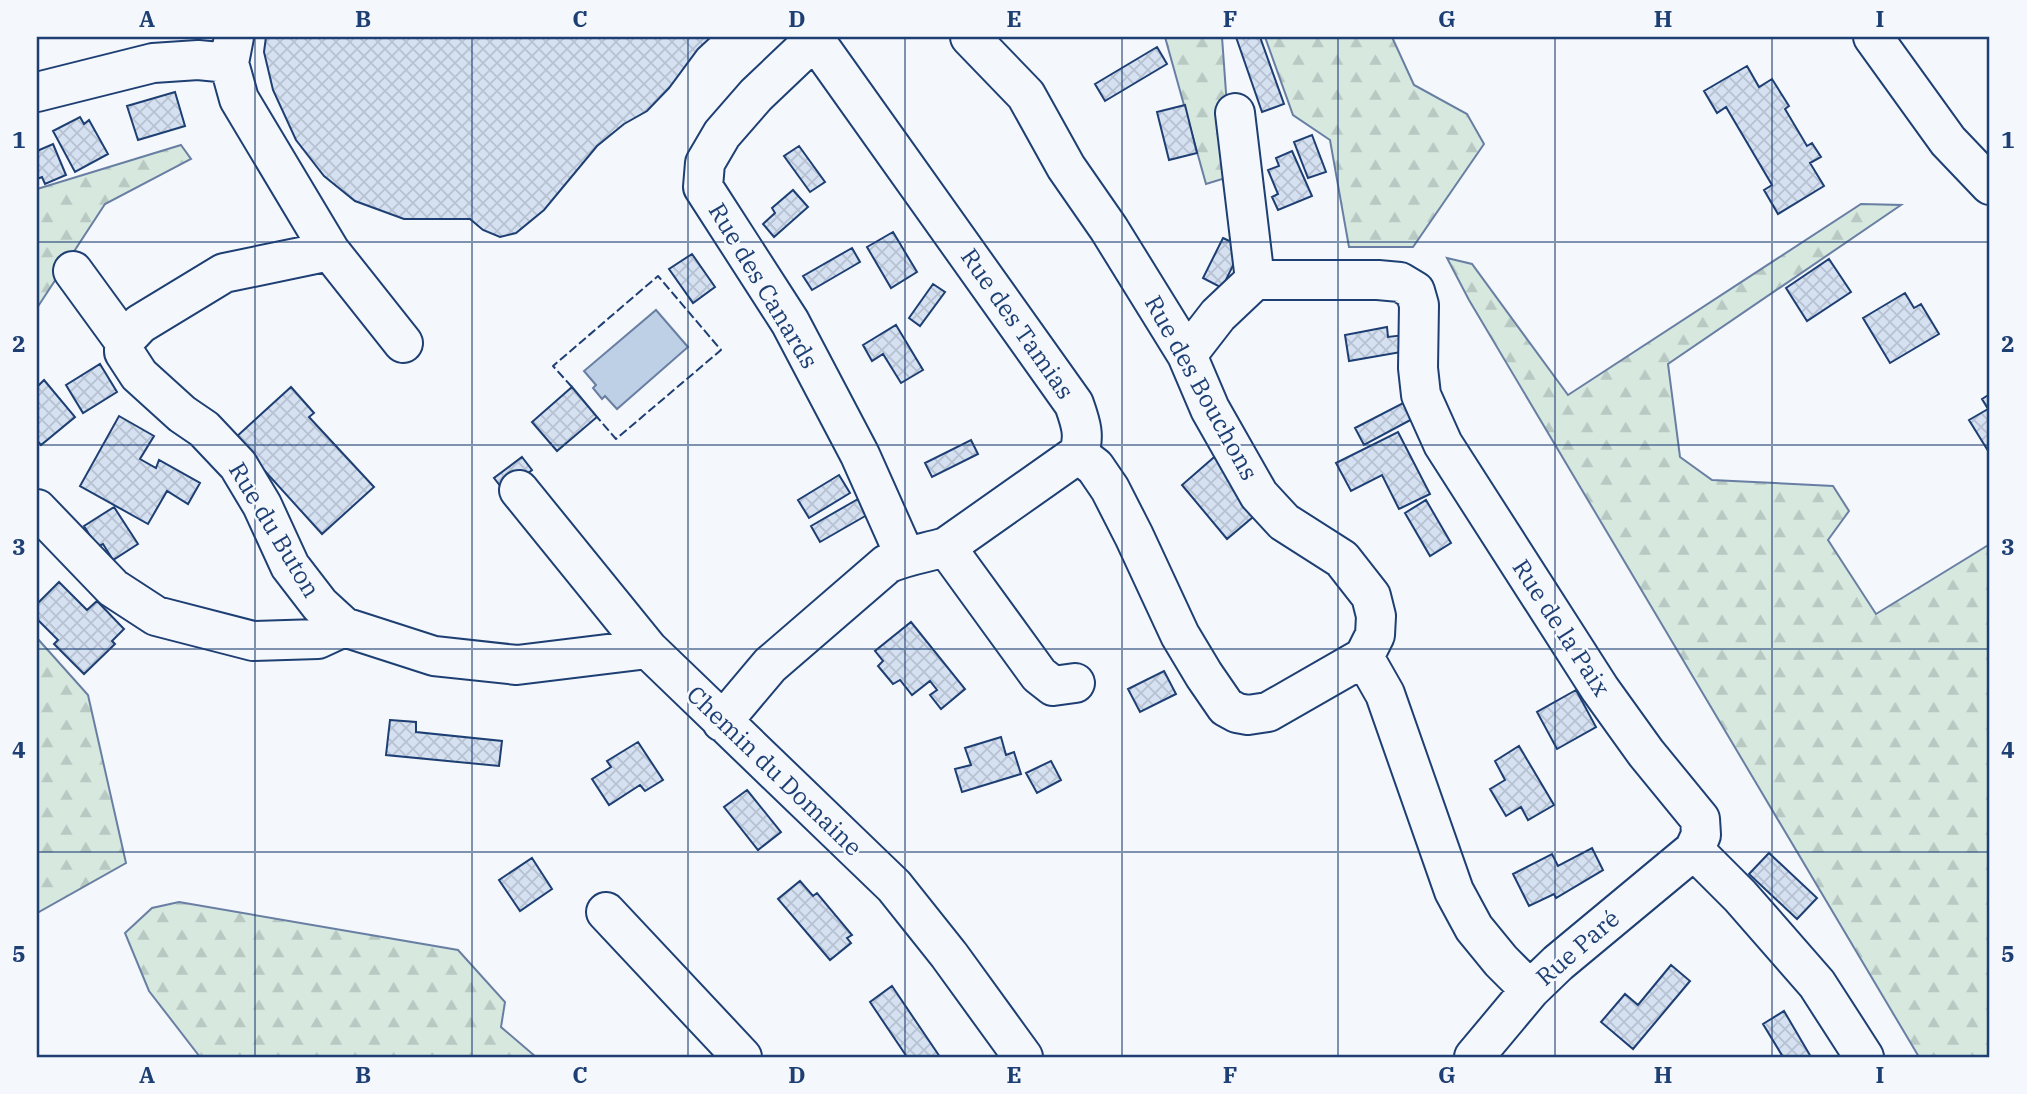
<svg xmlns="http://www.w3.org/2000/svg" width="2027" height="1094" viewBox="0 0 2027 1094" font-family="'IBM Plex Serif',serif">
  <style>
    .forest { fill: url(#forest-firs); stroke: #687fa3; stroke-width: 2 }
    .water { fill: #bed0e5; stroke: #687fa3; stroke-width: 2 }
    .building { fill: url(#building-cross-hatch); stroke: #1d3f73; stroke-width: 2 }
    .lines { fill: none; stroke-linecap: round; stroke-linejoin: round }
    .minor-casing { stroke: #1d3f73; stroke-width: 42 }
    .minor { stroke: #f4f7fb; stroke-width: 38 }
    .fence { stroke: #1d3f73; stroke-width: 2; stroke-dasharray: 9 3.5; stroke-linecap: butt }
    .grid { fill: none; stroke: #1d3f73; stroke-width: 2; stroke-opacity: 0.55 }
    .labels { text-anchor: middle; stroke-width: 5; stroke-linejoin: round; paint-order: stroke }
    .street-label { font-size: 24px; fill: #1d3f73; stroke: #f4f7fb }
    .neatline { fill: none; stroke: #1d3f73; stroke-width: 2.5 }
    .grid-label { font-size: 23px; text-anchor: middle; font-weight: bold; fill: #1d3f73 }
  </style>
  <defs>
    <pattern id="forest-firs" width="22" height="20" patternUnits="userSpaceOnUse" patternTransform="scale(1.75)"><rect width="22" height="20" fill="#d7e8df"/><path d="M5 1l3.5 6h-7zM16 11l3.5 6h-7z" fill="#b8c8c3"/></pattern>
    <pattern id="building-cross-hatch" width="8" height="8" patternUnits="userSpaceOnUse" patternTransform="scale(1.75)"><rect width="8" height="8" fill="#d5e0f0"/><path d="M0 0l8 8M0 8l8-8" fill="none" stroke="#b6c1d1"/></pattern>
  </defs>
  <rect width="100%" height="100%" fill="#f4f7fb"/>
  <path class="forest" d="M1165 37H1222L1232 176 1206 184Z
    M1265 37H1392L1414 85 1467 114 1484 144 1413 247H1349L1330 140 1293 115Z
    M181 145 191 159 105 204 37 308V189Z
    M1861 204 1901 205 1668 364 1680 457 1712 480 1833 486 1849 511 1828 540 1876 614 1990 544V1057H1919L1469 300 1447 258 1472 264 1568 395Z
    M37 638 88 695 126 863 37 913Z
    M179 902 458 950 505 1002 501 1027 536 1057H200L149 991 125 933 152 908Z"/>
  <path class="water" d="M656 310 688 347 617 409 605 396 602 399 593 388 596 385 584 371Z"/>
  <path class="building" d="M266 37H711L698 49 669 88 647 111 624 124 597 146 544 210 516 233 500 237 483 230 470 219H404L355 201 324 176 296 140 273 90 264 52Z
    M1236 37H1260L1284 104 1262 112Z
    M1157 47 1167 64 1105 101 1095 84Z
    M1747 66 1759 87 1772 79 1789 106 1785 109 1807 146 1812 143 1821 157 1810 163 1824 186 1778 214 1764 190 1772 185 1726 107 1717 113 1704 91Z
    M175 92 185 126 138 140 127 106Z
    M1185 105 1197 153 1169 160 1157 112Z
    M80 117 84 124 89 120 108 154 75 172 53 131Z
    M1312 135 1326 172 1308 178 1294 142Z
    M53 144 66 175 45 184 42 177 37 179V151Z
    M799 146 825 182 810 192 784 156Z
    M1292 151 1312 196 1278 210 1272 197 1278 194 1268 170 1279 166 1276 158Z
    M793 190 808 207 774 237 763 224 775 213 772 208Z
    M893 232 917 272 891 288 867 247Z
    M1223 238 1242 247 1222 288 1203 278Z
    M852 248 860 262 812 290 803 276Z
    M692 254 715 287 693 303 669 269Z
    M1829 259 1851 292 1807 321 1786 288Z
    M933 284 945 292 920 326 909 318Z
    M1905 293 1914 308 1921 304 1939 334 1890 363 1863 318Z
    M896 325 923 370 901 383 883 354 872 361 863 345Z
    M1387 327 1388 337 1404 335 1407 351 1349 361 1345 335Z
    M100 364 117 392 83 413 66 385Z
    M44 380 75 417 41 445 37 440V387Z
    M291 387 314 413 309 417 374 487 322 534 235 438Z
    M572 387 597 417 557 451 532 422Z
    M1990 394V454L1969 420 1988 409 1982 399Z
    M1407 401 1416 417 1364 445 1355 428Z
    M119 416 154 436 140 459 156 468 159 460 200 483 188 504 167 491 148 524 80 486Z
    M1398 432 1430 494 1399 509 1382 475 1351 491 1336 463Z
    M971 440 978 454 932 477 925 463Z
    M1220 452 1266 506 1227 539 1182 485Z
    M522 457 532 470 505 492 494 478Z
    M839 475 850 493 809 518 798 500Z
    M858 499 867 515 820 542 811 526Z
    M1426 500 1451 543 1430 556 1405 513Z
    M114 507 138 544 113 560 103 544 97 547 84 526Z
    M59 582 87 610 97 601 124 629 112 641 115 644 84 674 54 644 58 640 37 619V604Z
    M911 622 965 689 941 709 930 695 937 690 930 681 912 695 900 680 893 684 878 666 883 661 875 651Z
    M1164 671 1176 694 1140 712 1128 689Z
    M1576 690 1596 727 1557 749 1537 712Z
    M390 720 416 722V732L502 741 499 766 386 755Z
    M1001 737 1006 755 1014 752 1021 774 962 792 955 769 971 765 965 748Z
    M638 742 663 780 645 791 640 785 609 805 592 779 611 767 607 761Z
    M1519 746 1554 805 1528 820 1521 807 1506 816 1490 789 1505 780 1495 761Z
    M1051 761 1061 780 1037 793 1026 773Z
    M747 790 781 832 758 850 724 807Z
    M1592 848 1603 870 1556 898 1554 894 1529 906 1513 874 1552 854 1558 866Z
    M1769 853 1817 898 1797 919 1749 874Z
    M532 858 552 889 520 911 499 880Z
    M800 881 813 896 817 893 852 935 847 938 851 943 830 960 778 899Z
    M1671 965 1690 981 1633 1049 1601 1022 1625 994 1638 1005Z
    M892 986 940 1057H907L870 1002Z
    M1784 1011 1811 1057H1783L1763 1024Z"/>
  <g class="lines">
    <defs>
      <path id="minor" d="M234 37 229 63 239 99 330 251 403 343
        M817 37 756 95 722 134 705 163 703 187 790 322 860 455 905 556
        M970 37 1026 95 1066 167 1109 229 1187 355 1210 409 1259 495 1284 522 1342 559 1371 596 1376 616 1375 635 1364 657 1268 712 1248 715 1237 713 1226 707 1204 675 1180 635 1134 536 1110 489 1095 467 1078 454
        M1873 37 1948 141 1990 185
        M37 92 153 63 198 60 229 63
        M1235 113 1255 280
        M330 251 224 273 140 324 124 341V352L139 375 182 414 204 429 238 465 262 505 290 566 320 605 344 627 434 656 517 665 648 649
        M73 271 124 341
        M1255 280H1378L1400 282 1415 291 1419 305 1418 368 1421 395 1443 444 1600 689 1646 753 1700 819 1701 835 1694 850 1558 963 1530 990 1474 1057
        M1187 355 1218 315 1255 280
        M519 490 648 649 894 886 949 955 1023 1057
        M37 509 113 588 156 616 253 641 318 639 344 627
        M946 547 1039 675 1053 686 1075 683
        M1364 657 1385 694 1454 891 1474 928 1501 961 1530 990
        M722 722 770 665 887 564C907 555 926 553 946 547L1078 454C1086 437 1080 421 1074 404L815 40
        M1694 850 1740 896 1817 984 1864 1057
        M606 912 742 1057"/>
    </defs>
    <use href="#minor" class="minor-casing"/>
    <use href="#minor" class="minor"/>
    <path class="fence" d="M572 387 553 366 658 276 721 350 616 439 597 417"/>
  </g>
  <path class="grid" d="M255 37V1057M472 37V1057M688 37V1057M905 37V1057M1122 37V1057M1338 37V1057M1555 37V1057M1772 37V1057M37 242H1990M37 445H1990M37 649H1990M37 852H1990"/>
  <g class="labels">
    <g class="street-label">
      <text transform="translate(763 286) rotate(59)" y="8">Rue des Canards</text>
      <text transform="translate(1017 324) rotate(55)" y="8">Rue des Tamias</text>
      <text transform="translate(1201 388) rotate(61)" y="8">Rue des Bouchons</text>
      <text transform="translate(274 530) rotate(59)" y="8">Rue du Buton</text>
      <text transform="translate(1561 628) rotate(57)" y="8">Rue de la Paix</text>
      <text transform="translate(774 771) rotate(44)" y="8">Chemin du Domaine</text>
      <text transform="translate(1578 948) rotate(-41)" y="8">Rue Paré</text>
    </g>
  </g>
  <rect width="2027" height="1094" fill="none" stroke="#f4f7fb" stroke-width="77"/>
  <rect x="38" y="38" width="1950" height="1018" class="neatline"/>
  <g class="grid-label">
    <text x="147" y="27">A</text>
    <text x="363" y="27">B</text>
    <text x="580" y="27">C</text>
    <text x="797" y="27">D</text>
    <text x="1014" y="27">E</text>
    <text x="1230" y="27">F</text>
    <text x="1447" y="27">G</text>
    <text x="1663" y="27">H</text>
    <text x="1880" y="27">I</text>
    <text x="19" y="148">1</text>
    <text x="2008" y="148">1</text>
    <text x="19" y="352">2</text>
    <text x="2008" y="352">2</text>
    <text x="19" y="555">3</text>
    <text x="2008" y="555">3</text>
    <text x="19" y="758">4</text>
    <text x="2008" y="758">4</text>
    <text x="19" y="962">5</text>
    <text x="2008" y="962">5</text>
    <text x="147" y="1083">A</text>
    <text x="363" y="1083">B</text>
    <text x="580" y="1083">C</text>
    <text x="797" y="1083">D</text>
    <text x="1014" y="1083">E</text>
    <text x="1230" y="1083">F</text>
    <text x="1447" y="1083">G</text>
    <text x="1663" y="1083">H</text>
    <text x="1880" y="1083">I</text>
  </g>
</svg>
